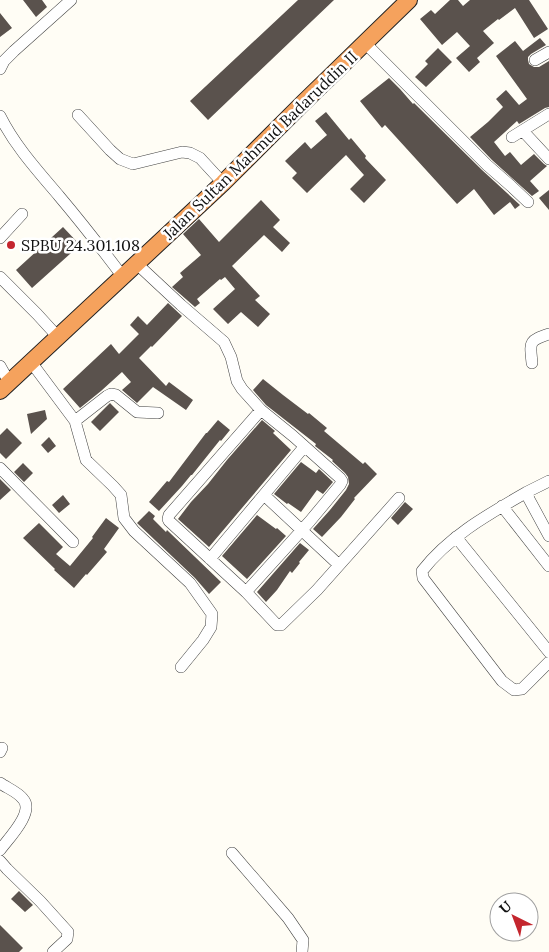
<svg xmlns="http://www.w3.org/2000/svg" width="549" height="952" viewBox="0 0 549 952" font-family="Lora,serif">
  <style>
    .building { fill: #5a524d }
    .lines { fill: none; stroke-linecap: round; stroke-linejoin: round }
    .minor-casing { stroke: #444; stroke-width: 12 }
    .highway-casing { stroke: #222; stroke-width: 18 }
    .minor { stroke: #fff; stroke-width: 11 }
    .highway { stroke: #f5a25d; stroke-width: 16 }
    .poi-dot { fill: #c4262e; stroke: #fff; stroke-width: 2 }
    .labels { text-anchor: middle; stroke-width: 5; stroke-linejoin: round; paint-order: stroke }
    .street-label { font-size: 16px; fill: #111; stroke: #fff }
    .poi-label { font-size: 16px; fill: #111; stroke: #fff; text-anchor: start }
  </style>
  <rect width="100%" height="100%" fill="#fffdf5"/>
  <path class="building" d="M23 0H42L47 7 36 17Z
    M298 0H334L208 120 190 101Z
    M450 0H458L463 6 470 0H529L548 29 534 38 515 8 499 20 498 19 483 31 494 43 477 58 480 62 469 72 456 58 470 46 457 32 442 45 420 19 431 10 435 14Z
    M0 13 12 28 0 37Z
    M540 38 546 45 531 54 528 57V60L529 64 534 67H539L549 61V107L545 108 519 124 517 121 494 142 505 156 510 152 521 165 534 154 544 164 547 166 530 181 539 191 532 196 492 160 470 137 488 122 503 107 496 99 506 90 519 105 527 99 496 56 515 41 523 51Z
    M438 48 452 62 426 87 415 77 428 64 425 61Z
    M389 78 400 89 413 104 414 103 482 170 520 205 515 209 510 202 494 215 474 189 457 204 385 125 382 128 360 101Z
    M326 112 349 140 351 138 366 156 365 158 386 180 364 203 350 189 364 175 346 155 307 193 292 178 297 173 285 161 305 142 311 149 327 135 315 121Z
    M549 190V210L539 198Z
    M261 200 280 220 273 227 290 243 282 252 264 235 232 266 260 296 255 300 270 314 258 327 241 312 228 324 213 309 235 289 225 277 221 280 220 279 197 299 200 303 195 307 172 287 183 277 180 273 201 255 183 234 199 219 219 242Z
    M63 227 80 245 32 288 16 270Z
    M168 303 182 316 152 347 151 346 139 358 166 386 169 382 193 400 186 410 153 387 137 403 122 390 131 382 122 372 101 391 80 408 63 389 111 344 119 354 139 334 130 325 138 316 147 325Z
    M263 379 283 395 308 414 309 413 327 428 324 431 363 464 365 462 377 474 354 498 355 499 341 517 322 537 313 529 330 510 346 490 349 484 348 477 345 473 332 461 333 460 315 446 316 444 266 405 253 390Z
    M110 403 119 412 100 431 91 422Z
    M45 410 47 419 31 434 27 414Z
    M218 420 230 430 221 441 220 440 192 475H191L182 486 159 511 149 502 167 481 169 482 206 433H207Z
    M262 420 275 431 273 433 291 450 209 547 178 519 191 502 208 484 227 460Z
    M7 428 22 443 6 459 0 453V435Z
    M49 437 56 446 48 453 41 445Z
    M301 462 316 473 319 469 333 482 323 494 317 490 301 512 288 503 287 504 274 494Z
    M23 463 33 473 24 482 14 472Z
    M0 479 11 490 0 500Z
    M63 495 70 504 59 513 52 505Z
    M405 502 413 509 398 525 391 518Z
    M149 511 155 516 153 519 166 532 167 530 168 531 221 582 209 594 195 578 137 523Z
    M257 515 276 529 277 528 286 536 247 579 222 556Z
    M106 518 119 528 104 549 107 552 87 575 86 574 74 588 54 570 55 569 23 538 39 523 63 547 56 554 70 566 93 538 92 537Z
    M300 543 309 550 299 562 300 563 292 573 290 571 277 590 266 602 257 592Z
    M19 891 33 905 25 912 11 899Z
    M0 925 23 948 19 952H0Z"/>
  <g class="lines">
    <defs>
      <path id="minor" d="M365 43 487 165 511 186 528 202
        M535 60 549 52
        M0 69 4 61 14 51 71 0
        M78 115 110 150 120 159 133 164 182 152 190 153 200 158 223 183
        M0 116C15 146 37 170 59 196 81 222 102 249 123 277
        M523 131 549 159
        M512 137 549 114
        M0 238 22 214
        M137 264 181 305 224 342 231 357 237 381 242 389 261 410 293 436 340 478 342 481 340 485 310 521 246 592
        M0 277 37 314 58 337
        M31 362 75 421 86 460 113 486 121 495 124 518 134 531 190 583 212 614 211 627 203 640 181 667
        M532 363C530 342 528 341 549 334
        M0 366 9 382
        M261 410 169 515 168 519 169 521 246 592 277 625H281L317 590 399 498
        M75 421 107 396 111 394 116 395 137 412 158 413
        M0 468 73 542
        M549 481 527 492 529 499 549 536
        M527 492C489 514 449 536 422 571L423 578 502 681 514 690 522 689 549 662
        M264 495 339 565
        M502 506 549 566
        M456 537 549 652
        M210 559 304 447
        M0 752 2 748
        M0 783C7 788 18 792 23 799 35 812 8 839 0 850
        M232 853 288 918 303 940 302 952
        M0 861 7 869 40 901 68 932 67 939 53 952"/>
      <path id="highway" d="M0 391 223 183 303 103 409 0"/>
    </defs>
    <use href="#minor" class="minor-casing"/>
    <use href="#highway" class="highway-casing"/>
    <use href="#minor" class="minor"/>
    <use href="#highway" class="highway"/>
  </g>
  <circle class="poi-dot" cx="11" cy="245" r="5"/>
  <g class="labels">
    <g class="street-label">
      <text transform="translate(260 145) rotate(-44)" y="6">Jalan Sultan Mahmud Badaruddin II</text>
    </g>
    <g class="poi-label">
      <text x="21" y="251">SPBU 24.301.108</text>
    </g>
  </g>
  <g transform="translate(514 917) rotate(318)"><circle r="24" fill="#ffffff" stroke="#a0a0a0"/>
  <path d="M0-4L9 19L0 12L-9 19Z" fill="#c4262e"/>
  <text y="-8" font-size="14" font-weight="bold" text-anchor="middle" fill="#111111">U</text>
  </g>
</svg>
